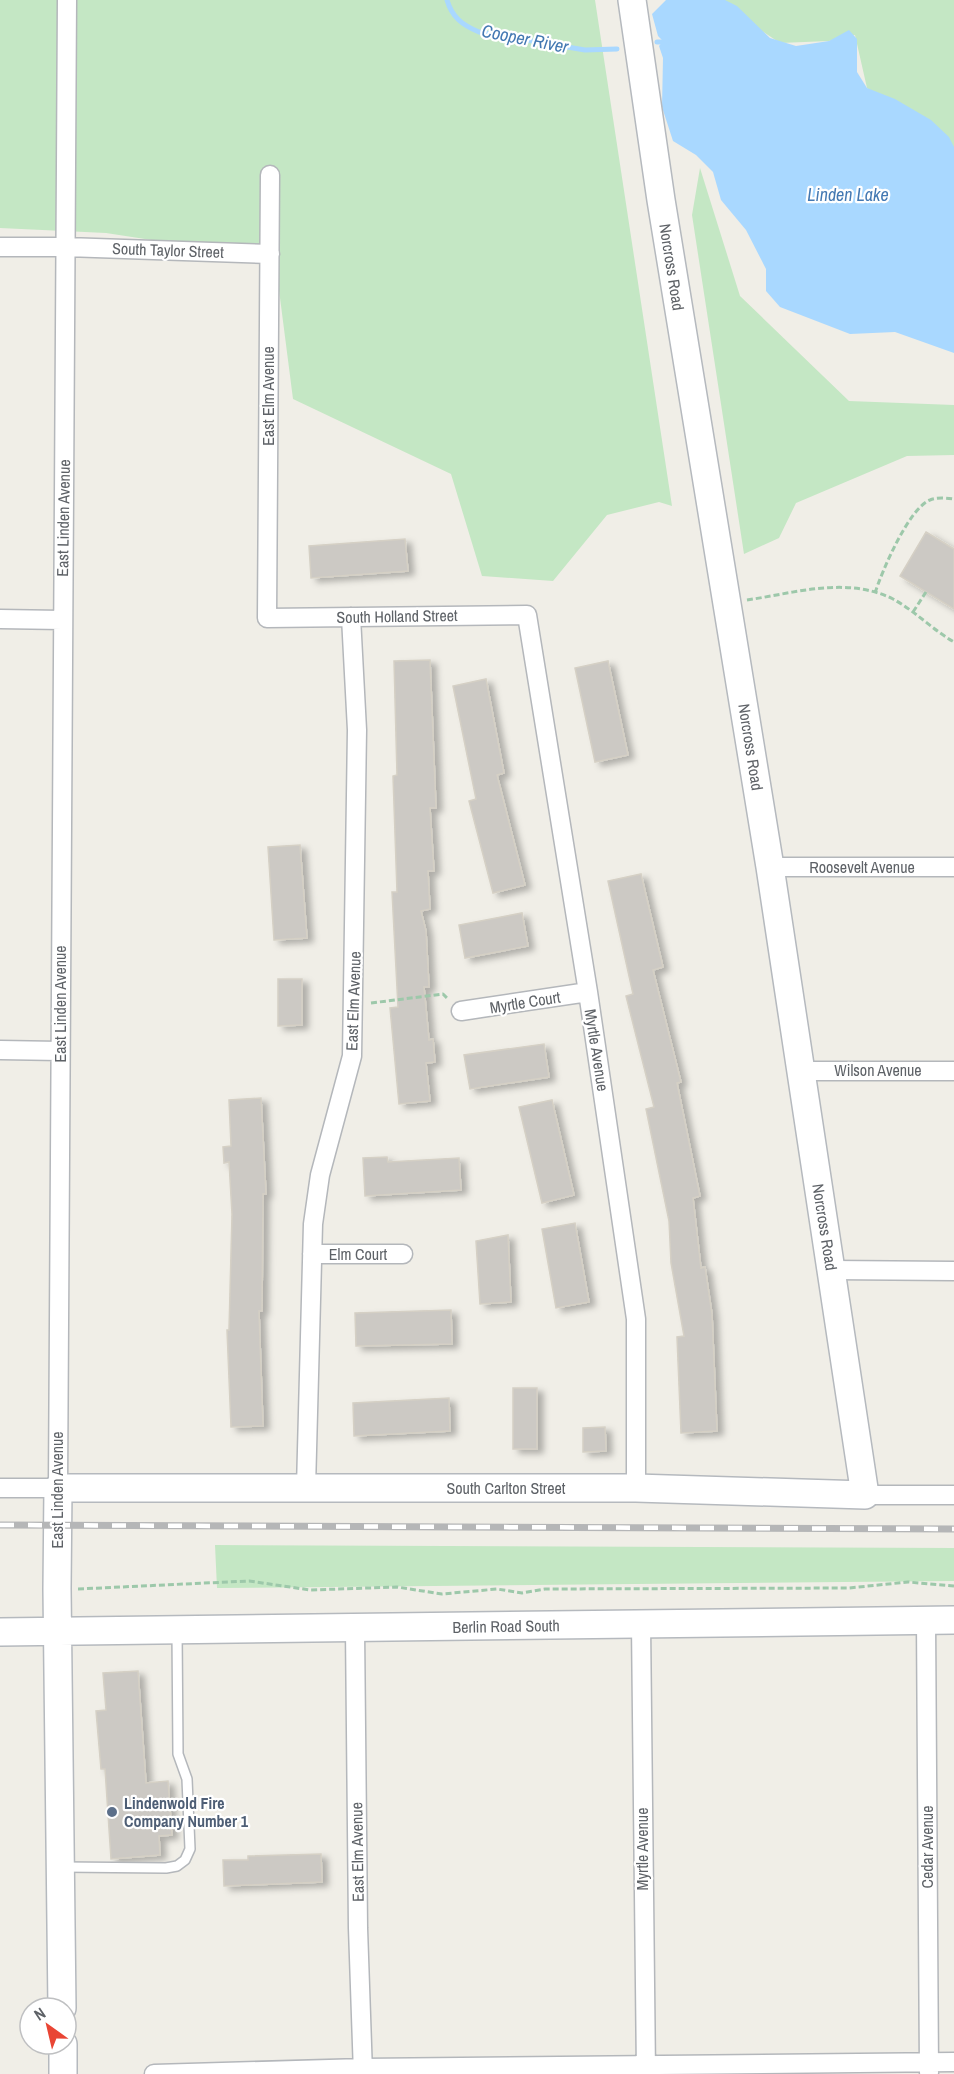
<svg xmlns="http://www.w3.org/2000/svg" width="954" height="2074" viewBox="0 0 954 2074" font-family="'Archivo Narrow',sans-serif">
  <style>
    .green { fill: #c4e7c4 }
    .water { fill: #a9d8ff }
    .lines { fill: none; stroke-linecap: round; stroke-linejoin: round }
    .stream { stroke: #a9d8ff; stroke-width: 5 }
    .building { fill: #ccc9c4; stroke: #d5d0c5; stroke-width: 1.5; filter: url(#shadow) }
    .lane-casing { stroke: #b4b7bb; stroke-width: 12 }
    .street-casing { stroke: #b4b7bb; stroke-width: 21 }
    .secondary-casing { stroke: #b5b9be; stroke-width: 30 }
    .path { stroke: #9dc8aa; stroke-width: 3; stroke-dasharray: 6 3; stroke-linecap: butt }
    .lane { stroke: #fff; stroke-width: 9 }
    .street { stroke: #fff; stroke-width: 18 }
    .secondary { stroke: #fff; stroke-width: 27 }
    .rail-casing { stroke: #b5b6b7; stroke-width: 7 }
    .rail { stroke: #fff; stroke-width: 4.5; stroke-dasharray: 14; stroke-linecap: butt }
    .service-dot { fill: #5c6f8a; stroke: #fff; stroke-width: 2 }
    .labels { text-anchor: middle; stroke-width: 4.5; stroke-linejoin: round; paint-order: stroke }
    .street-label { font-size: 16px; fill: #5e6267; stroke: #fff }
    .service-label { font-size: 16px; font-weight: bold; fill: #4e5e75; stroke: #fff; text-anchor: start }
    .water-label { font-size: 18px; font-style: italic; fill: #4378b2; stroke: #fff }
  </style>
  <defs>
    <filter id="shadow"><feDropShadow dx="6" dy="4" stdDeviation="3" flood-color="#0004"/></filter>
  </defs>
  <rect width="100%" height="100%" fill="#f0eee7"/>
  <path class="green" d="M0 0H595L672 506 659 502 607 515 553 581 482 576 451 474 293 399 275 259 106 233 0 228Z
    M715 0H954V163L867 88 855 35 829 41 780 43Z
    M700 168 740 296 849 401 954 405V455L907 456 796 503 779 538 744 554 692 215Z
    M215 1545 954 1548V1581L217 1588Z"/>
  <path class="water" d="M666 0H725L737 6 770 38 796 46 829 41 849 30 857 39V72L867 88 895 99 931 120 949 137 954 147V353L895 332 850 334 780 307 766 291V269L746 230 721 200 713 172 696 155 673 141 662 107 663 58 659 46 663 41 658 36 652 14Z"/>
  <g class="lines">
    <path class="stream" d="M447 0C452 17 462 25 479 32L585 50 617 49
      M657 42H668"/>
  </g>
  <path class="building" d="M926 532 954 549V609L900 576Z
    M405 539 408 571 311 578 309 546Z
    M430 660 436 808H430L434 871H428L430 909 421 911 426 931 429 987H424L429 1040 433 1039 435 1062 426 1063 430 1101 399 1104 390 1008 398 1007 392 892H397L393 776 397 775 394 661Z
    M608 661 628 755 595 762 575 668Z
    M486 679 504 773 497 775 525 885 493 893 469 801 476 799 453 686Z
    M300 845 307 938 274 940 268 847Z
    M641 874 663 967 653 970 681 1082 677 1083 700 1196 693 1198 701 1268 705 1267 712 1314 717 1431 681 1433 677 1337 684 1336 671 1263 669 1221 646 1109 654 1107 626 996 633 994 608 881Z
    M522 913 528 946 465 958 459 925Z
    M278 979H302V1025L278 1026Z
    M544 1044 549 1077 470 1089 464 1055Z
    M261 1098 266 1194H263L262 1311H259L263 1426 231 1427 227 1330H229L232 1214 229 1162 224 1163 223 1147 231 1146 229 1100Z
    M552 1100 574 1195 542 1203 519 1107Z
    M387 1157 388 1162 459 1158 461 1190 365 1196 363 1158Z
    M575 1223 589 1302 556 1308 542 1229Z
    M508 1235 511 1302 480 1304 476 1241Z
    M451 1310 452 1344 356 1346 355 1313Z
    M513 1388H537V1449H513Z
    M449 1398 450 1431 354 1436 353 1403Z
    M605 1427 606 1451 583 1452V1428Z
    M138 1671 146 1783 168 1781 172 1835 159 1836 160 1855 111 1859 105 1769H101L96 1711 106 1710 103 1673Z
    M321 1854 322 1882 224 1886 223 1860H248V1856Z"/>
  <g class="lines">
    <defs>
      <path id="lane" d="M62 1867 166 1868 177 1866 185 1860 190 1849 187 1779 178 1754 177 1631"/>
      <path id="street" d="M270 175 267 618 527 615 588 992 636 1319V1488
        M0 247H66L270 254
        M0 619 62 620
        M770 867H954
        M461 1011 588 992
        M0 1050 60 1051
        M801 1071H954
        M312 1254H403
        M831 1270 954 1271
        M0 1488H58L67 0
        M306 1488 313 1224 320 1175 352 1056 357 730 351 617
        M865 1495H954
        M926 1620 929 2072
        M641 1624 646 2074
        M355 1629 358 1928 363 2074
        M154 2074 363 2068 954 2062"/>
      <path id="secondary" d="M0 1632 954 1620
        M62 2008 57 1589 58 1488H636L865 1495 770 867 661 200 632 0
        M63 2044V2074"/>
    </defs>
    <use href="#lane" class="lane-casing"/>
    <use href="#street" class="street-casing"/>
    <use href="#secondary" class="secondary-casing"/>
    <path class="path" d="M875 593C882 571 909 508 930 500 937 497 947 498 954 499
      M747 600C795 593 847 576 893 599 915 611 933 630 954 642
      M913 612 926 592
      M371 1003 443 994 448 999
      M78 1589 249 1581 310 1590 397 1587 442 1594 497 1589 522 1593 545 1589 849 1588 908 1582 954 1586"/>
    <use href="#lane" class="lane"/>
    <use href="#street" class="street"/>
    <use href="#secondary" class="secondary"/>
    <defs>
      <path id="rail" d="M0 1525 954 1529"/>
    </defs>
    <use href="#rail" class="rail-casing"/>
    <use href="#rail" class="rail"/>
  </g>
  <circle class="service-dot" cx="112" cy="1812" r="6"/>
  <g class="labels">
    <g class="street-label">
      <text transform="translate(168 250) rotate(2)" y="6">South Taylor Street</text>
      <text transform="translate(672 267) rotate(81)" y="6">Norcross Road</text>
      <text transform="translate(268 396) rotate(-90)" y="6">East Elm Avenue</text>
      <text transform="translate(63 518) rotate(-89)" y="6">East Linden Avenue</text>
      <text transform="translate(397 616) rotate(-1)" y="6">South Holland Street</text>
      <text transform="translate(751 747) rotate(81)" y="6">Norcross Road</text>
      <text x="862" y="873">Roosevelt Avenue</text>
      <text transform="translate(353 1001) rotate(-88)" y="6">East Elm Avenue</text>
      <text transform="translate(525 1002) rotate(-9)" y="6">Myrtle Court</text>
      <text transform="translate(60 1004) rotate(-90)" y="6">East Linden Avenue</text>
      <text transform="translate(597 1050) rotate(81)" y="6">Myrtle Avenue</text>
      <text x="878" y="1076">Wilson Avenue</text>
      <text transform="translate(825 1227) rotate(81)" y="6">Norcross Road</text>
      <text x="358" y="1260">Elm Court</text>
      <text x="506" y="1494">South Carlton Street</text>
      <text transform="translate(57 1490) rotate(-90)" y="6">East Linden Avenue</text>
      <text transform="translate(506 1626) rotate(-1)" y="6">Berlin Road South</text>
      <text transform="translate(927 1847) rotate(-90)" y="6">Cedar Avenue</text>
      <text transform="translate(642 1849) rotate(-90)" y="6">Myrtle Avenue</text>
      <text transform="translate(357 1852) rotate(-91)" y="6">East Elm Avenue</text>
    </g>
    <g class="service-label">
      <text x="124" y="1809">Lindenwold Fire<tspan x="124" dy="18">Company Number 1</tspan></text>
    </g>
    <g class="water-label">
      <text transform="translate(525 39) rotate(11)" y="6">Cooper River</text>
      <text x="848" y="201">Linden Lake</text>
    </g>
  </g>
  <g transform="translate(48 2026) rotate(326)"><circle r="28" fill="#ffffff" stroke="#bfc0c2" stroke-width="1.5"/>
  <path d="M0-4.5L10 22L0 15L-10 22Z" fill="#e94534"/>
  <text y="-9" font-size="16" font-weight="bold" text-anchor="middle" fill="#5e6267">N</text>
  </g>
</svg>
